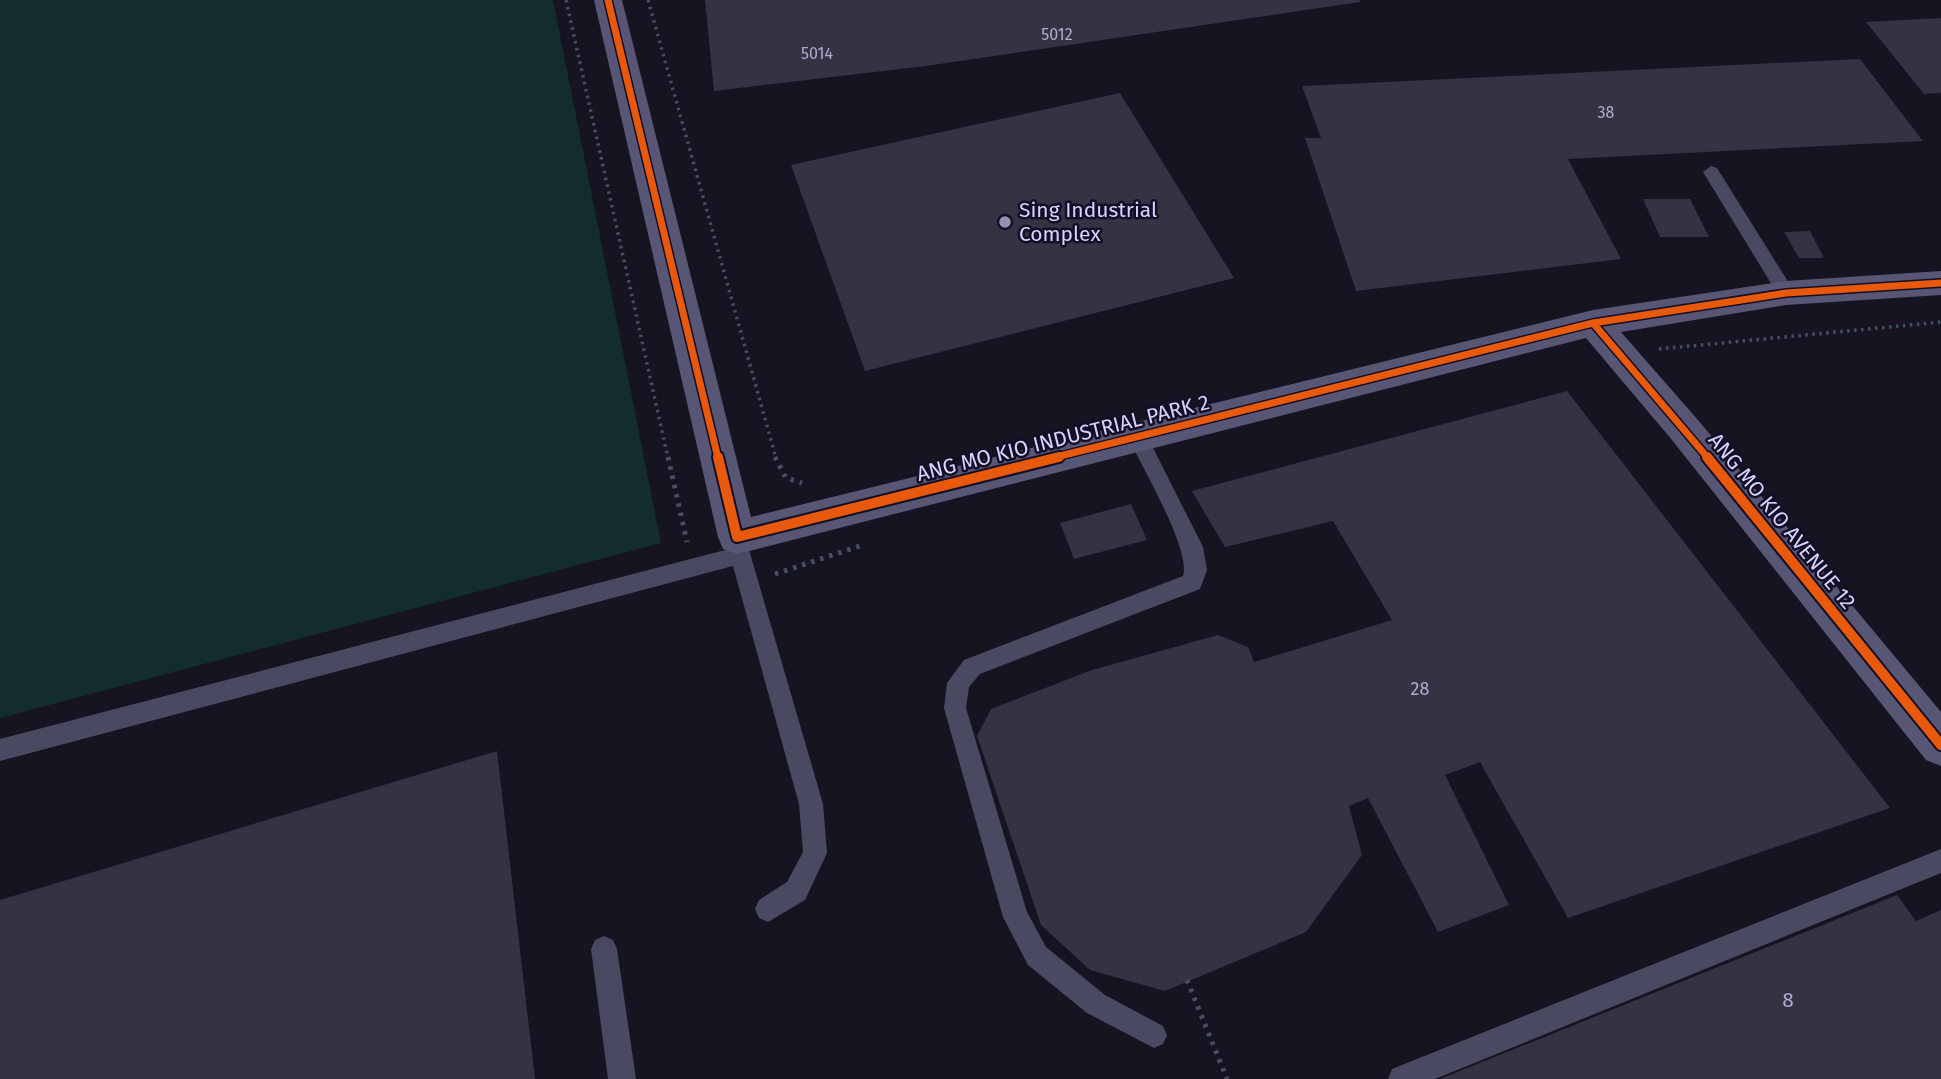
<svg xmlns="http://www.w3.org/2000/svg" width="1941" height="1079" viewBox="0 0 1941 1079" font-family="'Fira Sans',sans-serif">
  <style>
    .green { fill: #132c2d }
    .building { fill: #343243 }
    .lines { fill: none; stroke-linecap: round; stroke-linejoin: round }
    .path-far1 { stroke: #44505f; stroke-width: 3.5; stroke-dasharray: 2.5 4.5; stroke-linecap: butt }
    .path { stroke: #44505f; stroke-width: 5; stroke-dasharray: 3.5 6; stroke-linecap: butt }
    .lane { fill: #4a4962; fill-rule: evenodd }
    .secondary { fill: #575674; fill-rule: evenodd }
    .cycleway-far1-casing { stroke: #130f26; stroke-width: 10 }
    .cycleway-casing { stroke: #130f26; stroke-width: 14 }
    .cycleway-far1 { stroke: #e8590c; stroke-width: 7 }
    .cycleway { stroke: #e8590c; stroke-width: 10 }
    .poi-dot { fill: #9591b1; stroke: #130f26; stroke-width: 2.5 }
    .labels { text-anchor: middle; stroke-width: 5; stroke-linejoin: round; paint-order: stroke }
    .far-number-label { font-size: 16px; fill: #b0acd0 }
    .number-label { font-size: 18px; fill: #b0acd0 }
    .poi-label { font-size: 21px; fill: #d9d4ff; stroke: #130f26; text-anchor: start }
    .street-label { font-size: 21px; fill: #d9d4ff; stroke: #130f26 }
    .near-number-label { font-size: 21px; fill: #b0acd0 }
  </style>
  <rect width="100%" height="100%" fill="#161421"/>
  <path class="green" d="M0 0H553L661 543 0 718Z"/>
  <path class="building" d="M705 0H1360V2L926 66 714 91Z
    M1941 18V93L1924 94 1866 22Z
    M1860 59 1923 141 1568 159 1621 259 1356 291 1305 138H1321L1302 86Z
    M1120 93 1234 278 865 371 791 165Z
    M1643 199H1690L1709 237H1660Z
    M1810 231 1824 258H1799L1784 232Z
    M1567 391 1890 808 1568 918 1480 762 1445 775 1509 905 1438 932 1368 798 1349 806 1362 855 1306 932 1165 991 1090 970 1041 925 977 736 991 709 1092 670 1218 635 1248 647 1254 662 1392 620 1333 521 1225 547 1192 491Z
    M1131 504 1147 540 1074 559 1060 523Z
    M497 751 535 1079H0V900Z
    M1897 895 1916 921 1941 910V1079H1440Z"/>
  <g class="lines">
    <path class="path-far1" d="M566 0 668 458
      M648 0 776 458
      M1659 349 1941 322"/>
    <path class="path" d="M668 457 687 542
      M775 457 786 478 802 483
      M775 574 863 545
      M1187 980 1227 1079"/>
    <path class="lane" d="M1711 166 1717 168 1792 288 1795 293 1792 298H1780L1703 172Z
      M1138 430 1145 432 1203 547 1207 570 1200 589 980 674 969 687 966 708 1027 912 1046 947 1105 995 1163 1026 1167 1035 1163 1044 1154 1048 1087 1013 1028 965 1003 917 944 708 947 683 964 660 1183 576C1192 552 1141 464 1128 438L1131 432Z
      M738 533 745 536 823 804 827 853 805 900 768 922 759 918 755 909 759 900 787 882 803 852 799 804 733 566 0 761V739L729 549 727 542 731 536Z
      M1941 849V873L1435 1079H1388L1392 1069Z
      M604 936 613 940 617 949 636 1079H608L591 949 595 940Z"/>
    <path class="secondary" d="M594 0H622L751 517 1593 310 1786 281 1941 271V295L1786 305 1621 332 1698 420 1941 712V766L1926 760 1672 440 1586 338 737 554 723 549 718 537Z"/>
    <defs>
      <path id="cycleway-far1" d="M608 0 718 458
        M1593 323 1708 458
        M1052 458 1593 323 1786 293 1941 283"/>
      <path id="cycleway" d="M718 457 737 537 1059 457
        M1707 457 1941 745"/>
    </defs>
    <use href="#cycleway-far1" class="cycleway-far1-casing"/>
    <use href="#cycleway" class="cycleway-casing"/>
    <use href="#cycleway-far1" class="cycleway-far1"/>
    <use href="#cycleway" class="cycleway"/>
  </g>
  <circle class="poi-dot" cx="1005" cy="222" r="7"/>
  <g class="labels">
    <g class="far-number-label">
      <text x="1057" y="40">5012</text>
      <text x="817" y="59">5014</text>
      <text x="1606" y="118">38</text>
    </g>
    <g class="number-label">
      <text x="1420" y="695">28</text>
    </g>
    <g class="poi-label">
      <text x="1019" y="217">Sing Industrial<tspan x="1019" dy="24">Complex</tspan></text>
    </g>
    <g class="street-label">
      <text transform="translate(1063 438) rotate(-14)" y="7">ANG MO KIO INDUSTRIAL PARK 2</text>
      <text transform="translate(1782 521) rotate(51)" y="7">ANG MO KIO AVENUE 12</text>
    </g>
    <g class="near-number-label">
      <text x="1788" y="1007">8</text>
    </g>
  </g>
</svg>
